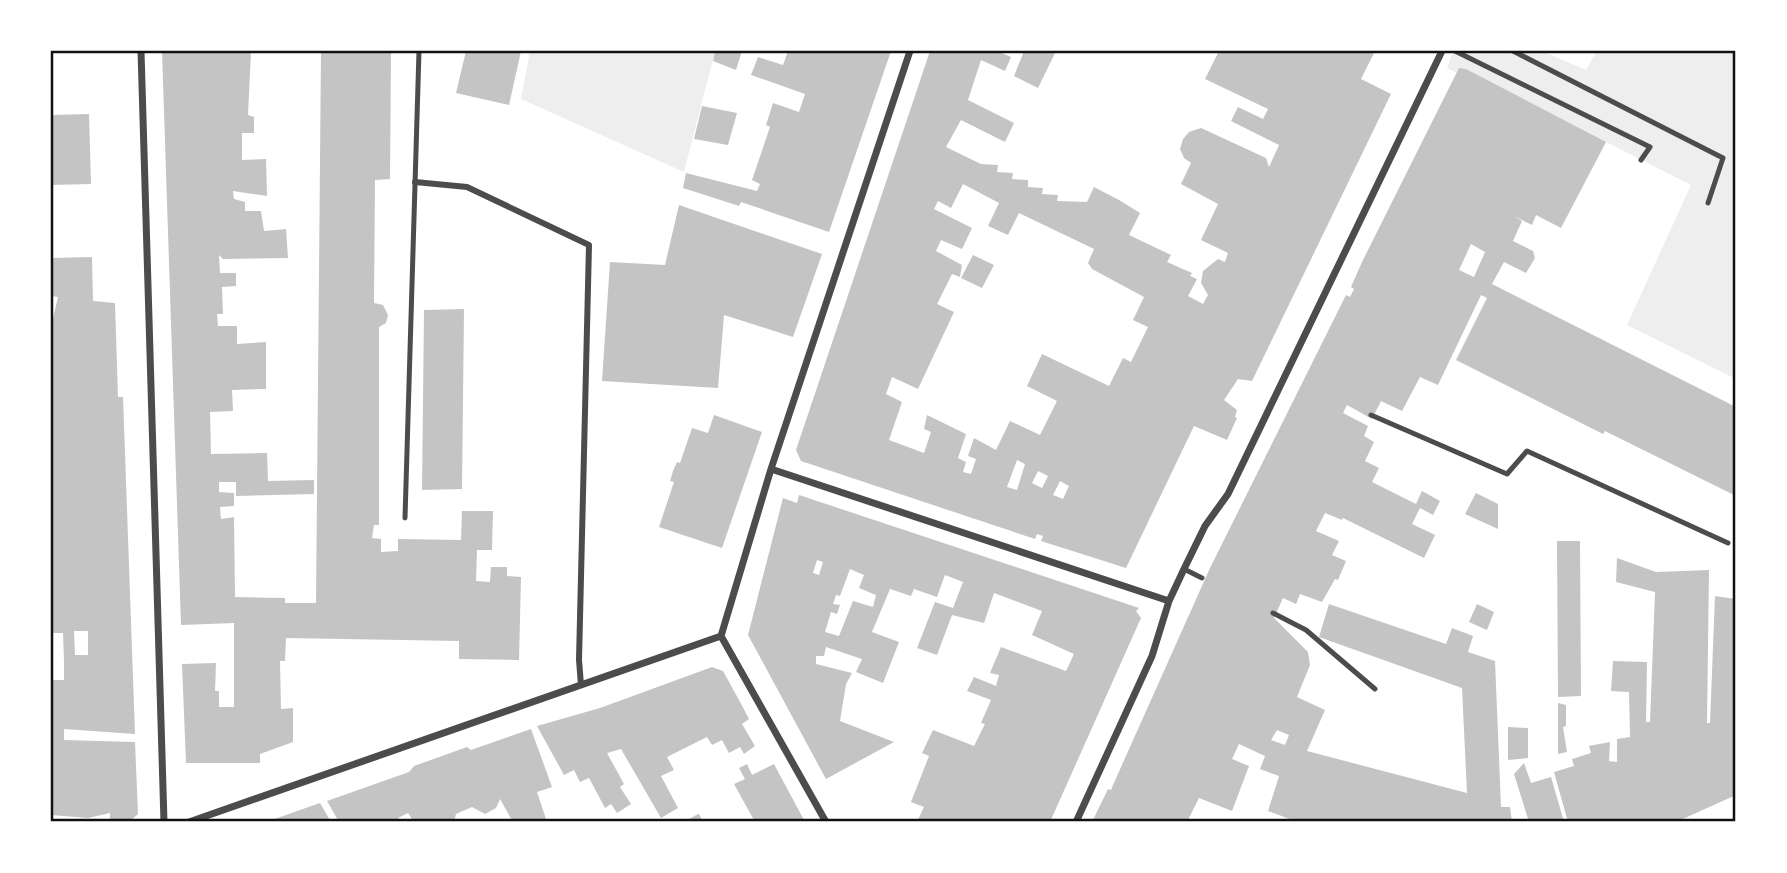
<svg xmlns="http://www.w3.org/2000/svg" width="1787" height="873" viewBox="0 0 1787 873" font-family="'IBM Plex Sans',sans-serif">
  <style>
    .green { fill: #eee }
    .building { fill: #c4c4c4; fill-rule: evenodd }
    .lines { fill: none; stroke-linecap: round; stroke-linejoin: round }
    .service { stroke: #4c4c4c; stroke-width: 5 }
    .pedestrian { stroke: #4c4c4c; stroke-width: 6 }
    .minor { stroke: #4c4c4c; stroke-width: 7 }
    .neatline { fill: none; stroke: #111; stroke-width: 2.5 }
  </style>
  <rect width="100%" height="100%" fill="#fff"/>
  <path class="green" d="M530 51H715L684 172 521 99Z
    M1453 51H1542L1586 70 1597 51H1736V379L1627 325 1691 185 1608 143 1447 68Z"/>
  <path class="building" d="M162 51H251L248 115 254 117V133H242V160L266 159 267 196 233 191 234 199 245 202V211H261L264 231 286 229 288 258 223 259 219 255 220 273H236V286L222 287 223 314H217L218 326H237V344L266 342V389L232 390 233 411 210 412 211 454 267 453 268 481 314 480V494L236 496V482H219V492L234 493V506L220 507 221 519 234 517 235 597 285 598V603H316L321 51H391L390 179 375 180 374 303 383 305 388 315 386 323 379 327V525H374L372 538 381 539V552L398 551V539L461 540 462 511H493L492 550H477L476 581 490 582 491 567H507V576L521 577 519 660 459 659V641L286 638 285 661H280L281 709 293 708V742L260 754V763H186L182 664 216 663 215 691H219V707H234V623L181 625Z
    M466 51H521L509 105 456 93Z
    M715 51H742L736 70 713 61Z
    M788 51H891L829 232 741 202 739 206 683 188 686 173 757 191 760 184 752 180 770 127 766 125 773 103 799 112 805 94 751 75 758 57 783 65Z
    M930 51H997L1011 57 1005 71 981 60 968 100 1014 123 1005 142 961 120 946 147 981 164 998 165 997 172 1013 173 1012 179 1028 180V187L1043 188 1042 194 1058 195 1057 201 1087 202 1094 187 1119 200 1140 213 1129 235 1171 255 1167 262 1192 273 1190 276 1197 279 1188 296 1203 304 1208 295 1201 283 1203 271 1218 259 1225 262 1228 253 1201 240 1218 204 1181 184 1191 163 1184 158 1180 149 1183 139 1189 132 1201 128 1266 158 1269 167 1279 145 1231 121 1238 107 1263 119 1268 109 1205 79 1219 51H1375L1361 79 1391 94 1252 381 1238 379 1224 400 1237 410 1235 417 1237 418 1227 440 1194 426 1126 568 1041 541 1043 536 1037 534 1035 539 801 461 796 450ZM963 184 999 203 988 226 1008 235 1019 213 1094 249 1088 263 1092 269 1144 297 1133 320 1148 327 1131 362 1123 358 1109 386 1042 354 1027 386 1057 401 1040 435 1010 421 996 450 974 438 968 456 976 459 971 474 963 472 966 462 958 458 966 434 927 415 924 429 931 432 924 453 889 440 902 402 886 394 892 377 918 389 954 312 937 304 952 274 960 277 962 265 936 251 941 240 962 249 972 228 934 209 938 201 951 208ZM1017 460 1025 464 1017 490 1007 487ZM1038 471 1048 476 1042 488 1032 483ZM1060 481 1069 486 1063 499 1053 495Z
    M1024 51H1056L1038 88 1014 76Z
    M1459 68 1466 69 1606 142 1561 228 1536 215 1532 225 1514 216 1522 221 1513 241 1533 251 1535 258 1526 273 1504 262 1492 284 1736 407V496L1605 431 1603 434 1456 360 1487 298 1481 295 1438 385 1420 377 1402 411 1381 401 1372 419 1347 405 1343 413 1368 426 1364 436 1374 442 1365 461 1379 468 1372 482 1416 504 1422 491 1440 501 1433 515 1420 508 1412 524 1435 535 1424 558 1343 518 1342 520 1325 513 1316 531 1339 541 1332 555 1346 561 1338 580 1335 579 1322 602 1300 594 1296 604 1283 598 1274 618 1308 652 1310 665 1297 697 1325 710 1307 751 1467 793 1462 688 1319 637 1329 604 1446 644 1452 628 1473 636 1468 652 1495 661 1501 807H1510L1512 822H1298L1268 811 1279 776 1260 769 1265 756 1239 744 1232 759 1249 766 1232 811 1199 798 1187 822H1092L1108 789 1111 790 1113 785 1210 568 1346 295 1350 297 1354 289 1351 287 1362 262ZM1471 244 1485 252 1474 277 1459 270ZM1277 730 1289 735 1285 745 1271 740Z
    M702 106 737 113 728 145 694 139Z
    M89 114 91 184 51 185V115Z
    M679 205 822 254 793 337 724 315 718 388 602 381 610 262 665 265Z
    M973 255 994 265 982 288 961 278Z
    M92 257 93 301 115 303 118 397H123L135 734 64 729V740L135 742 138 814 130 821 110 820V813L88 818 51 815V680H64V662L63 633H51V327L58 297 51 296V258ZM74 631H88V655H75Z
    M464 309 462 489 422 490 424 310Z
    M714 415 762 432 722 548 659 527 674 482 670 481 673 471 677 462 680 463 692 428 708 433Z
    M1476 493 1498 504V529L1465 514Z
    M799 495 1139 608 1136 611 1141 618 1050 822H917L924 807 911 802 929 756 922 753 933 730 974 746 985 724 981 723 991 700 967 691 974 677 996 686 999 675 990 673 1001 647 1066 671 1074 654 1032 635 1042 611 994 593 984 623 952 615 937 655 917 648 935 602 953 608 963 582 945 575 937 597 914 589 911 596 890 589 872 632 899 642 883 683 856 672 862 659 826 647 824 656H816V664L852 673 846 684 840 721 894 742 826 779 748 635 783 498 797 503ZM817 560 823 562 819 575 813 573ZM850 569 864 575 859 588 876 595 873 607 853 601 839 636 825 632 831 612 837 614 840 605 833 604 836 595 840 596Z
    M1557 541H1580L1581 696 1558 697Z
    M1617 558 1656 572 1709 570 1707 723H1710L1715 596 1736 599V795L1676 822H1568L1554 772 1574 766 1572 759 1591 753 1589 746 1610 742 1609 761 1617 762V739L1630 737 1629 692 1611 691 1613 661 1647 662 1646 722H1650L1655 592 1616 582Z
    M1477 604 1494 612 1487 630 1469 622Z
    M712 667 723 671 739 700 749 719 742 724 755 746 744 754 740 747 729 753 722 740 712 745 707 737 667 757 674 770 661 776 678 808 661 818 621 749 607 753 624 784 620 787 631 804 617 813 611 804 605 808 589 778 580 782 574 770 564 775 537 726 600 708Z
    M1558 703 1566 705V726L1563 727 1567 752 1558 754Z
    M1508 727 1528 728V758L1508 760Z
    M531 729 552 787 537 792 547 822H513L500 799 496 808 485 814 472 807 456 814 454 822H414L408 813 398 818 401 822H339L327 801 409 772 414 766 467 747 471 750Z
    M1524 763 1531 783 1551 777 1564 822H1529L1514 774Z
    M747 764 752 775 774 764 805 822H755L734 784 745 779 739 768Z
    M320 803 331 822H266Z
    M699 814 703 822H684L698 814Z"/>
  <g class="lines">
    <path class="service" d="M1455 51 1650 147 1641 160
      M1513 51 1723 158 1708 203
      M1371 415 1507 474 1527 451 1728 543
      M405 518 419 51
      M1184 569 1202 578
      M1273 613 1306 630 1375 689
      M1188 822H1189"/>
    <path class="pedestrian" d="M415 182 467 187 589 245 579 660 581 685"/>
    <path class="minor" d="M141 51 164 822
      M771 469 1169 601
      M721 636 771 469 910 51
      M721 636 826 822
      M189 822 721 636
      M1076 822 1152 656 1169 601 1184 569 1205 526 1228 494 1442 51"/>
  </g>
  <rect width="1787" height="873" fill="none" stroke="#ffffff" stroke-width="105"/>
  <rect x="52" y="52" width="1682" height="768" class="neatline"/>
</svg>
